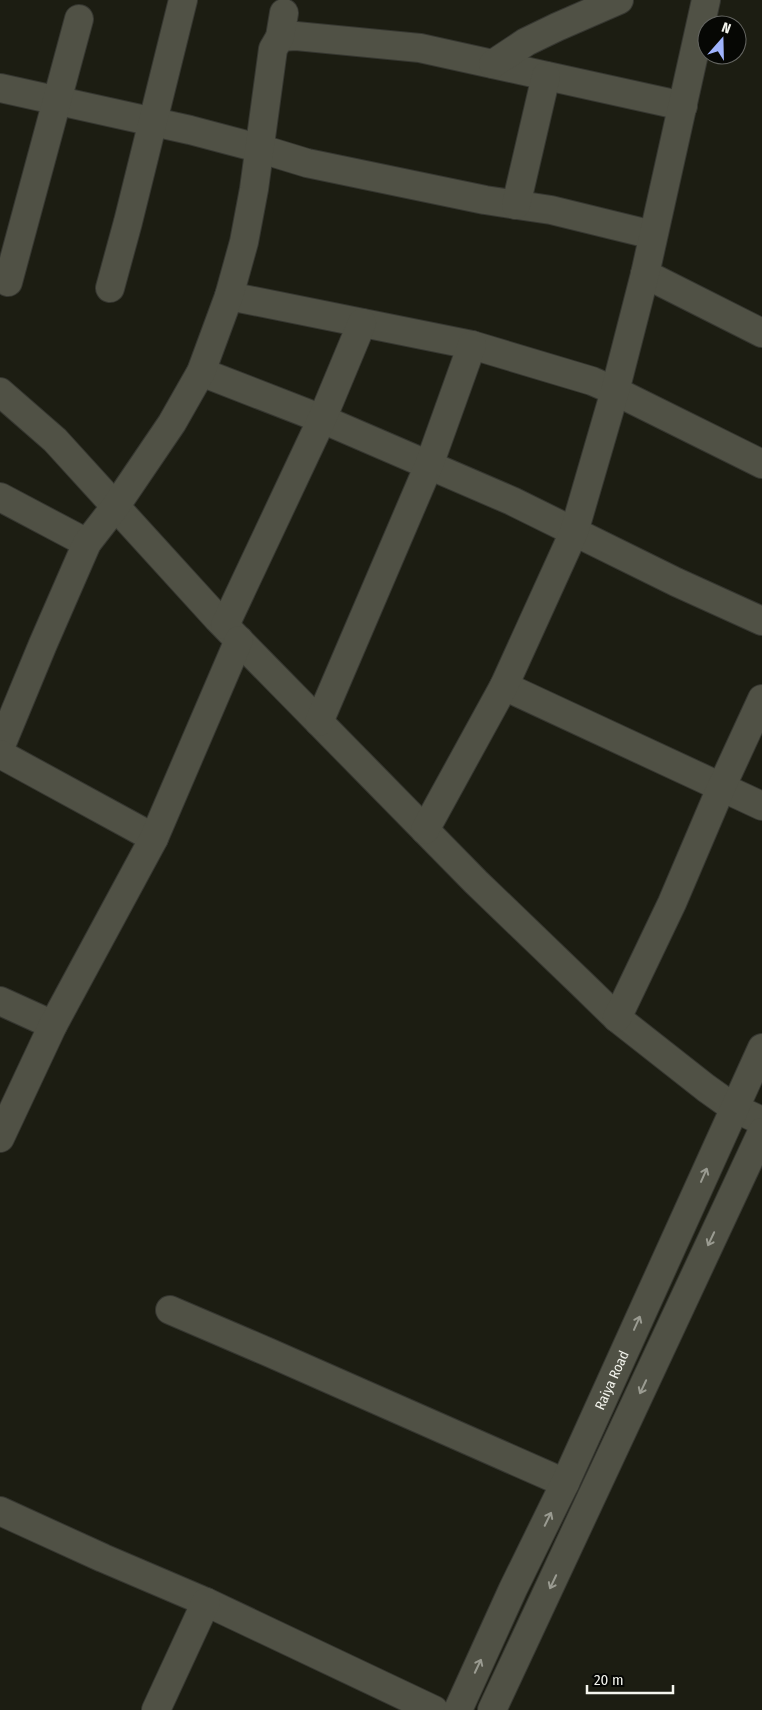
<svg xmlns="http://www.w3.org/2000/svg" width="762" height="1710" viewBox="0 0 762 1710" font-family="'Fira Sans Condensed',sans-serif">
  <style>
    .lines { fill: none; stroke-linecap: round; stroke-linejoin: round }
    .minor-casing { stroke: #363731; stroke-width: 30 }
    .minor { stroke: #505145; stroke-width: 28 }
    .oneway { stroke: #9a9b91 }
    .labels { text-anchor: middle; stroke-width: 4.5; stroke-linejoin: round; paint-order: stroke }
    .street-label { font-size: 14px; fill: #f4f5ee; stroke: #060704 }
  </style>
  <rect width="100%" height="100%" fill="#1c1d12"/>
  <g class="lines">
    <defs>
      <g id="minor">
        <path d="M280 37 296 36 420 48 683 106"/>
        <path d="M493 64 526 42 557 27 619 0"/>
        <path d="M0 88 190 130 258 148 307 163 485 200 551 210 653 235"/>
        <path d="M516 205 546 76"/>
        <path d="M645 274 762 333"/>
        <path d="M8 282 79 19"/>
        <path d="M110 288 128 222 183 0"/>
        <path d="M229 296 472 345 592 381 615 391 762 464"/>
        <path d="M201 372 322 419 512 501 676 582 762 621"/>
        <path d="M0 392 55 440 218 619 476 882 581 983 617 1018 706 1088 734 1108 762 1121"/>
        <path d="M0 497 87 543"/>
        <path d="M225 625 322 419 362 323"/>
        <path d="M504 686 762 806"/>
        <path d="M319 722 429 465 472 345"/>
        <path d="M0 748 43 644 87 543 115 507 172 423 201 372 229 296 244 242 254 189 273 49 280 37 284 13"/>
        <path d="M0 754 154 838"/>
        <path d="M425 830 504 686 574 532 615 391 645 274 706 0"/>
        <path d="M0 1001 53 1025"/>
        <path d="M617 1018 672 903 721 788 762 699"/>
        <path d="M0 1138 53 1025 154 838 239 640"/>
        <path d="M170 1310 268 1352 565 1483"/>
        <path d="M0 1511 103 1558 206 1602 434 1710"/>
        <path d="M156 1710 206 1602"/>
        <path id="s1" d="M458 1710 513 1589 565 1483 762 1048"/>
        <path d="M492 1710 762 1132"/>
      </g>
    </defs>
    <use href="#minor" class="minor-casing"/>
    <use href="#minor" class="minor"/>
  </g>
  <defs><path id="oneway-shaft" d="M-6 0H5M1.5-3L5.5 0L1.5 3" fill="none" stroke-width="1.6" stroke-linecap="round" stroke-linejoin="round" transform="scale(1.25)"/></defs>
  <g class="oneway">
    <use href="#oneway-shaft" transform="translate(704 1175) rotate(-66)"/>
    <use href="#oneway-shaft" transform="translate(711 1239) rotate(115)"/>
    <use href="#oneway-shaft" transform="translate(637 1323) rotate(-66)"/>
    <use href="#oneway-shaft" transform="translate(643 1387) rotate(115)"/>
    <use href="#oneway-shaft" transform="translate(548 1519) rotate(-64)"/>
    <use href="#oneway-shaft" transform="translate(553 1582) rotate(115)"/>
    <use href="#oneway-shaft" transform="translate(478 1666) rotate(-65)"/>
  </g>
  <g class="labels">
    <g class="street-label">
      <text dy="5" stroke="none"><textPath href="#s1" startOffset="364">Raiya Road</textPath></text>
    </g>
  </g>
  <g transform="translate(722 40) rotate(20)"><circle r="24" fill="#060704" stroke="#656662"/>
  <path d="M0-4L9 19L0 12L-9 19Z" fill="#9fb3fd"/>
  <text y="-8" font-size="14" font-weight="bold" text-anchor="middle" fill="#f4f5ee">N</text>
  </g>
  <path d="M587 1685v8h86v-8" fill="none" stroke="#f4f5ee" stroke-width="2.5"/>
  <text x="594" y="1685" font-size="15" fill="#f4f5ee" stroke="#060704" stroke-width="4" paint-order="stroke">20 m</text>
</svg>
